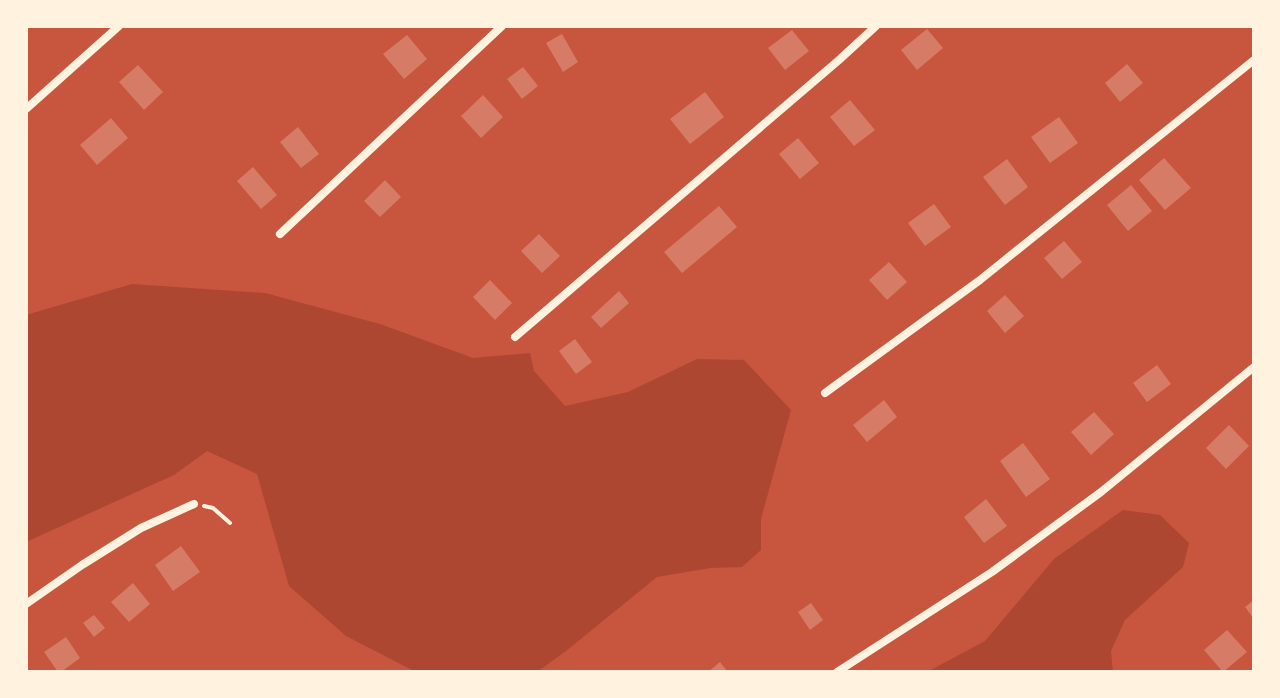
<svg xmlns="http://www.w3.org/2000/svg" width="1280" height="698" viewBox="0 0 1280 698" font-family="'Alegreya Sans',sans-serif">
  <style>
    .green { fill: #ae4732 }
    .building { fill: #d67c66 }
    .lines { fill: none; stroke-linecap: round; stroke-linejoin: round }
    .path { stroke: #fff3e0; stroke-width: 4 }
    .minor { stroke: #fff3e0; stroke-width: 8 }
  </style>
  <rect width="100%" height="100%" fill="#c8553d"/>
  <path class="green" d="M132 284 265 293 380 324 473 358 530 353 534 371 565 406 628 392 697 359 744 360 791 410 761 519V550L742 567 711 568 657 577 566 651 537 672H416L346 636 289 586 257 474 207 451 174 475 26 542V315Z
    M1123 510 1160 515 1189 543 1183 567 1125 620 1111 651 1113 672H927L985 641 1054 559Z"/>
  <path class="building" d="M927 29 943 48 917 70 901 50Z
    M792 30 809 51 785 70 768 48Z
    M562 34 578 62 563 72 546 43Z
    M407 35 427 59 404 79 383 54Z
    M1127 64 1143 83 1120 102 1105 83Z
    M138 65 163 92 144 110 119 82Z
    M523 67 538 86 522 99 507 79Z
    M705 92 724 117 690 144 670 119Z
    M483 95 503 117 481 138 461 116Z
    M850 100 875 130 854 146 830 117Z
    M1059 117 1078 143 1050 163 1031 137Z
    M111 118 128 138 97 165 80 145Z
    M298 127 319 154 301 168 280 142Z
    M798 138 819 163 800 179 779 154Z
    M1164 158 1191 188 1165 210 1139 180Z
    M1007 159 1028 187 1005 205 983 177Z
    M253 167 277 195 261 209 237 181Z
    M385 180 401 197 380 217 364 201Z
    M1131 185 1152 211 1128 231 1107 205Z
    M934 204 951 227 925 246 908 223Z
    M719 206 737 227 682 273 664 252Z
    M539 234 560 256 542 273 521 251Z
    M1064 241 1082 262 1062 279 1044 258Z
    M889 262 907 282 887 300 869 280Z
    M490 280 512 303 495 320 473 297Z
    M619 291 629 303 601 328 591 317Z
    M1005 295 1024 316 1005 333 987 311Z
    M575 339 592 362 576 374 559 351Z
    M1157 365 1171 384 1147 402 1133 383Z
    M884 400 897 417 867 442 853 425Z
    M1094 412 1114 434 1091 455 1071 432Z
    M1229 425 1249 446 1226 469 1206 448Z
    M1023 443 1050 479 1026 497 1000 461Z
    M986 499 1007 526 984 543 964 517Z
    M181 546 200 572 173 591 155 565Z
    M133 583 150 604 129 622 111 602Z
    M1254 600V619L1245 607Z
    M811 603 823 620 810 630 798 612Z
    M94 615 105 628 94 637 83 623Z
    M1227 630 1247 652 1223 672 1204 650Z
    M66 637 80 658 61 672H58L44 652Z
    M720 662 728 672H708Z"/>
  <g class="lines">
    <path class="path" d="M204 506 213 508 230 523"/>
    <path class="minor" d="M26 109 119 26
      M280 234 502 26
      M515 337 839 60 876 26
      M825 393 980 280 1254 60
      M26 604 82 565 141 528 194 504
      M837 672 992 572 1101 492 1254 367"/>
  </g>
  <rect width="1280" height="698" fill="none" stroke="#fff3e0" stroke-width="56"/>
</svg>
